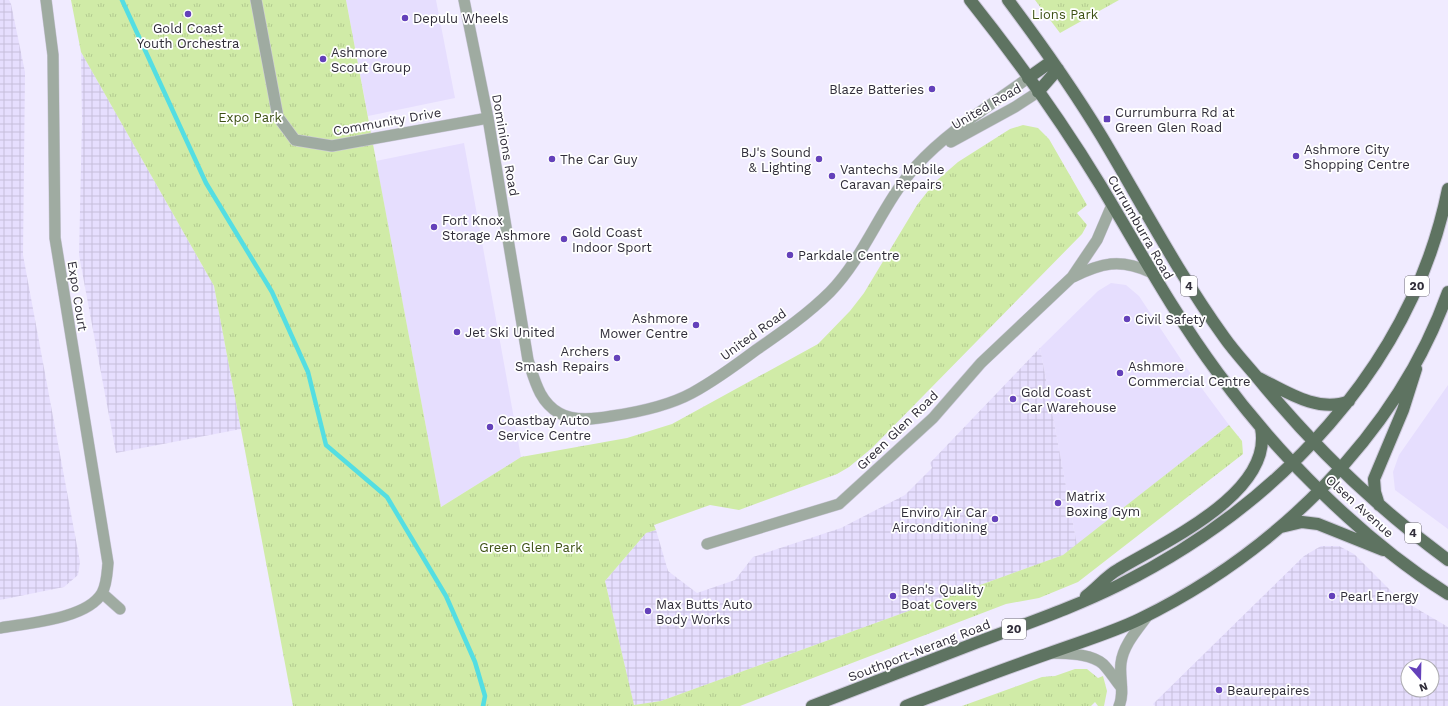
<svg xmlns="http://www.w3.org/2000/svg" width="1448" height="706" viewBox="0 0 1448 706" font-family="'Work Sans',sans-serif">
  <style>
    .built { fill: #e6defe }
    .industrial { fill: url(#industrial-grid); fill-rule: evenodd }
    .park { fill: url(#park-tufts) }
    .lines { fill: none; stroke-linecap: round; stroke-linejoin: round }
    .stream { stroke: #54dee2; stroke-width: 4.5 }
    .street-casing { stroke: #cdc9db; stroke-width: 12 }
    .primary-casing { stroke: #cdc9db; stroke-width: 14 }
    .street { stroke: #9faba1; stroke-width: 11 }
    .primary { stroke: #5e7361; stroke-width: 12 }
    .poi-dot { fill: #6441ba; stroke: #fff; stroke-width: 1.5 }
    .labels { text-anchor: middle; stroke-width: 3.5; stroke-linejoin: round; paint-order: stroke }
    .shield { fill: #fff; stroke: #6e6c74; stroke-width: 1 }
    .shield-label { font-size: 12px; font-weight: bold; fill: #302d39 }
    .park-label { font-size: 13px; fill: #3d5114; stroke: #fff }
    .poi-label { font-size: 13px; fill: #302d39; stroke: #fff; text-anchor: start }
    .street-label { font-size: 13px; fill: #302d39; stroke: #fff }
  </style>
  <defs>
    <pattern id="industrial-grid" width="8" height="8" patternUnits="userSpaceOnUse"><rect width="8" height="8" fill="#e6defe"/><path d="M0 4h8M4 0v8" fill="none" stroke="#c6bfda"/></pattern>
    <pattern id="park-tufts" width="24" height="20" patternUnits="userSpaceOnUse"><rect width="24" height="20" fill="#d0eba7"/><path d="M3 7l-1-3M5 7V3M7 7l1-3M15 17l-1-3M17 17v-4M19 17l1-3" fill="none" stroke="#b3ca90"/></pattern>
  </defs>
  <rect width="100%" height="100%" fill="#f0ebff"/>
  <path class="built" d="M346 0H436L455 98 368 116Z
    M464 143 521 457 441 507 376 161Z
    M1111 283 1126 285 1139 296 1186 367 1229 425 1077 545 1040 348 1098 291Z
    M1448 385V529L1395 490 1393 472 1399 455Z"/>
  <path class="industrial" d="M0 0H9L11 4 25 72 23 255 80 562 78 575 64 587 0 600Z
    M81 52 214 286 241 429 116 453 79 255 82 121Z
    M1040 348 1077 545 1063 555 661 701 634 706 605 581 646 533 656 530 668 571 697 593 735 580 753 557 841 528 905 495 932 468 930 463Z
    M1321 546H1339L1354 554 1397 597 1448 627V706H1155L1153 704 1304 556ZM1408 666H1432V690H1408Z"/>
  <path class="park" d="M71 0H346L441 507 521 457 627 438 672 424 818 344 850 311 864 293 917 205 935 182 958 162 1010 129 1023 125 1038 128 1049 139 1087 205 1077 213 1087 225 1082 234 872 448 849 467 837 474 739 510 710 505 654 525 656 530 646 533 605 581 634 705 661 701 1063 555 1229 425 1242 441 1243 454 1078 582 1039 598 1006 604 740 706H293L214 286 81 52Z
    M1035 0H1119L1060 33Z
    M1075 669H1087L1098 678 1103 676 1107 691 1104 706H1098L1095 702 1091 706H962L1042 677 1055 676Z"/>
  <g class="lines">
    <path class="stream" d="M122 0 206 183 272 292 308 372 326 445 387 497 446 596 475 662 485 696 483 706"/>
    <defs>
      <path id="street" d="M256 0 278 117 295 140 332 146 488 118
        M464 0 488 118 528 360C535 381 539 401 559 413 574 422 596 419 612 416 639 412 668 406 692 393 714 381 736 365 756 350 782 332 808 314 830 292 866 255 882 203 917 165 948 131 991 105 1028 78
        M951 142 1015 107 1038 92
        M1073 277C1101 263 1120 258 1150 272
        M707 544 839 504 933 418 981 363 1072 277 1097 240 1112 205
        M102 593 120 609
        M0 628C28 623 87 619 102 593 107 584 107 573 108 563L55 238 53 55 46 0
        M1051 653C1067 654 1090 653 1103 664 1110 671 1115 680 1121 687
        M1119 706C1125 693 1119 677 1121 663 1123 645 1138 629 1148 615"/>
      <path id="primary" d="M970 0C1017 59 1062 122 1101 186 1139 249 1174 314 1218 373 1278 455 1362 540 1448 594
        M1008 0C1041 44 1073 89 1102 137 1142 204 1178 273 1224 337 1233 350 1245 363 1256 376 1312 445 1376 507 1448 560
        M1028 78 1052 61
        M1038 92 1058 69
        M1259 378C1285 391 1319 414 1349 401
        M1379 505 1375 492 1374 479 1403 410 1416 369
        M1281 527 1302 522 1318 524 1383 550
        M1086 596C1097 588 1106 576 1119 569 1164 542 1274 493 1261 428
        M812 706C867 685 923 663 978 642 1025 624 1073 608 1119 585 1277 506 1412 367 1448 189
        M906 706C954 688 1001 670 1050 653 1080 642 1111 633 1140 619 1275 553 1397 435 1448 292"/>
    </defs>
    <use href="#street" class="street-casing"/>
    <use href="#primary" class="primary-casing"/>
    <use href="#street" class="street"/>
    <use href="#primary" class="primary"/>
  </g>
  <g class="poi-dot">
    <circle cx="188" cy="14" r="4"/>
    <circle cx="405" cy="18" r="4"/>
    <circle cx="323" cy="59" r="4"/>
    <circle cx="932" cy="89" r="4"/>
    <rect x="1103" y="115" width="8" height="8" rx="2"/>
    <circle cx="1296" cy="156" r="4"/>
    <circle cx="552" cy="159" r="4"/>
    <circle cx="819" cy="159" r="4"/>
    <circle cx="832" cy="176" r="4"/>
    <circle cx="434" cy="227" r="4"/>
    <circle cx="564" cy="239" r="4"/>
    <circle cx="790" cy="255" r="4"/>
    <circle cx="1127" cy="319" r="4"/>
    <circle cx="696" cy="325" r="4"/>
    <circle cx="457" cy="332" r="4"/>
    <circle cx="617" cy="358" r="4"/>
    <circle cx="1120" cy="373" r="4"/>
    <circle cx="1013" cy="399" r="4"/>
    <circle cx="490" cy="427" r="4"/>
    <circle cx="1058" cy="503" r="4"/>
    <circle cx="995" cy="519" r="4"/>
    <circle cx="893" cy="596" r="4"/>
    <circle cx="1332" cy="596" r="4"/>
    <circle cx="648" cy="611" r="4"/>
    <circle cx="1219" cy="690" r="4"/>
  </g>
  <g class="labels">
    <g class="shield">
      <rect x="1181" y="276" width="16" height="20" rx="3"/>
      <rect x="1405" y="276" width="24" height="20" rx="3"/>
      <rect x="1405" y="523" width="16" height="20" rx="3"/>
      <rect x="1002" y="619" width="24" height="20" rx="3"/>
    </g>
    <g class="shield-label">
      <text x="1189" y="290">4</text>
      <text x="1417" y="290">20</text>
      <text x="1413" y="537">4</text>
      <text x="1014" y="633">20</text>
    </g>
    <g class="park-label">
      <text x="1065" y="19">Lions Park</text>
      <text x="250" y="122">Expo Park</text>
      <text x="531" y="552">Green Glen Park</text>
    </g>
    <g class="poi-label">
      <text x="413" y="23">Depulu Wheels</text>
      <text x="188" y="33" text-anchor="middle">Gold Coast<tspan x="188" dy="15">Youth Orchestra</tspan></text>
      <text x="331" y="57">Ashmore<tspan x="331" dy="15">Scout Group</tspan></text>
      <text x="924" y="94" text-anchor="end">Blaze Batteries</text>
      <text x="1115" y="117">Currumburra Rd at<tspan x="1115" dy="15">Green Glen Road</tspan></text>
      <text x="1304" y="154">Ashmore City<tspan x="1304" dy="15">Shopping Centre</tspan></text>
      <text x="811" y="157" text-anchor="end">BJ's Sound<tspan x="811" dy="15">&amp; Lighting</tspan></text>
      <text x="560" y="164">The Car Guy</text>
      <text x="840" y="174">Vantechs Mobile<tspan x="840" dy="15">Caravan Repairs</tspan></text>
      <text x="442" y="225">Fort Knox<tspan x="442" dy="15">Storage Ashmore</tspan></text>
      <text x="572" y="237">Gold Coast<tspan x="572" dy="15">Indoor Sport</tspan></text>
      <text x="798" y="260">Parkdale Centre</text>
      <text x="688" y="323" text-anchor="end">Ashmore<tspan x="688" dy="15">Mower Centre</tspan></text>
      <text x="1135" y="324">Civil Safety</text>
      <text x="465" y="337">Jet Ski United</text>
      <text x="609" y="356" text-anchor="end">Archers<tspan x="609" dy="15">Smash Repairs</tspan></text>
      <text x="1128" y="371">Ashmore<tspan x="1128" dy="15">Commercial Centre</tspan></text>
      <text x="1021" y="397">Gold Coast<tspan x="1021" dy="15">Car Warehouse</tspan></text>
      <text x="498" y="425">Coastbay Auto<tspan x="498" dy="15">Service Centre</tspan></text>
      <text x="1066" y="501">Matrix<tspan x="1066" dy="15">Boxing Gym</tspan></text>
      <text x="987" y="517" text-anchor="end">Enviro Air Car<tspan x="987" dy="15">Airconditioning</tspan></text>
      <text x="901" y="594">Ben's Quality<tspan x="901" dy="15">Boat Covers</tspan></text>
      <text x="1340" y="601">Pearl Energy</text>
      <text x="656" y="609">Max Butts Auto<tspan x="656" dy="15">Body Works</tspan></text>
      <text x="1227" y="695">Beaurepaires</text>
    </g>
    <g class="street-label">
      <text transform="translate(986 106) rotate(-30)" y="5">United Road</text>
      <text transform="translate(387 121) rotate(-10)" y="5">Community Drive</text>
      <text transform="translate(506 145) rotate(80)" y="5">Dominions Road</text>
      <text transform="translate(1141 227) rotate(60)" y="5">Currumburra Road</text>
      <text transform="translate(78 296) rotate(81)" y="5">Expo Court</text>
      <text transform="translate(753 334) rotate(-36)" y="5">United Road</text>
      <text transform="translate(897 430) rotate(-44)" y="5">Green Glen Road</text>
      <text transform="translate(1360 506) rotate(42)" y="5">Olsen Avenue</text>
      <text transform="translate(919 650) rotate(-21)" y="5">Southport-Nerang Road</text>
    </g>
  </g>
  <g transform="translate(1420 678) rotate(160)"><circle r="19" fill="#ffffff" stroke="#acabb0"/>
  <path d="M0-3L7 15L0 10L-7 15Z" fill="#6441ba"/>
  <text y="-6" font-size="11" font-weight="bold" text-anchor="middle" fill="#302d39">N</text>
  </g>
</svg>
